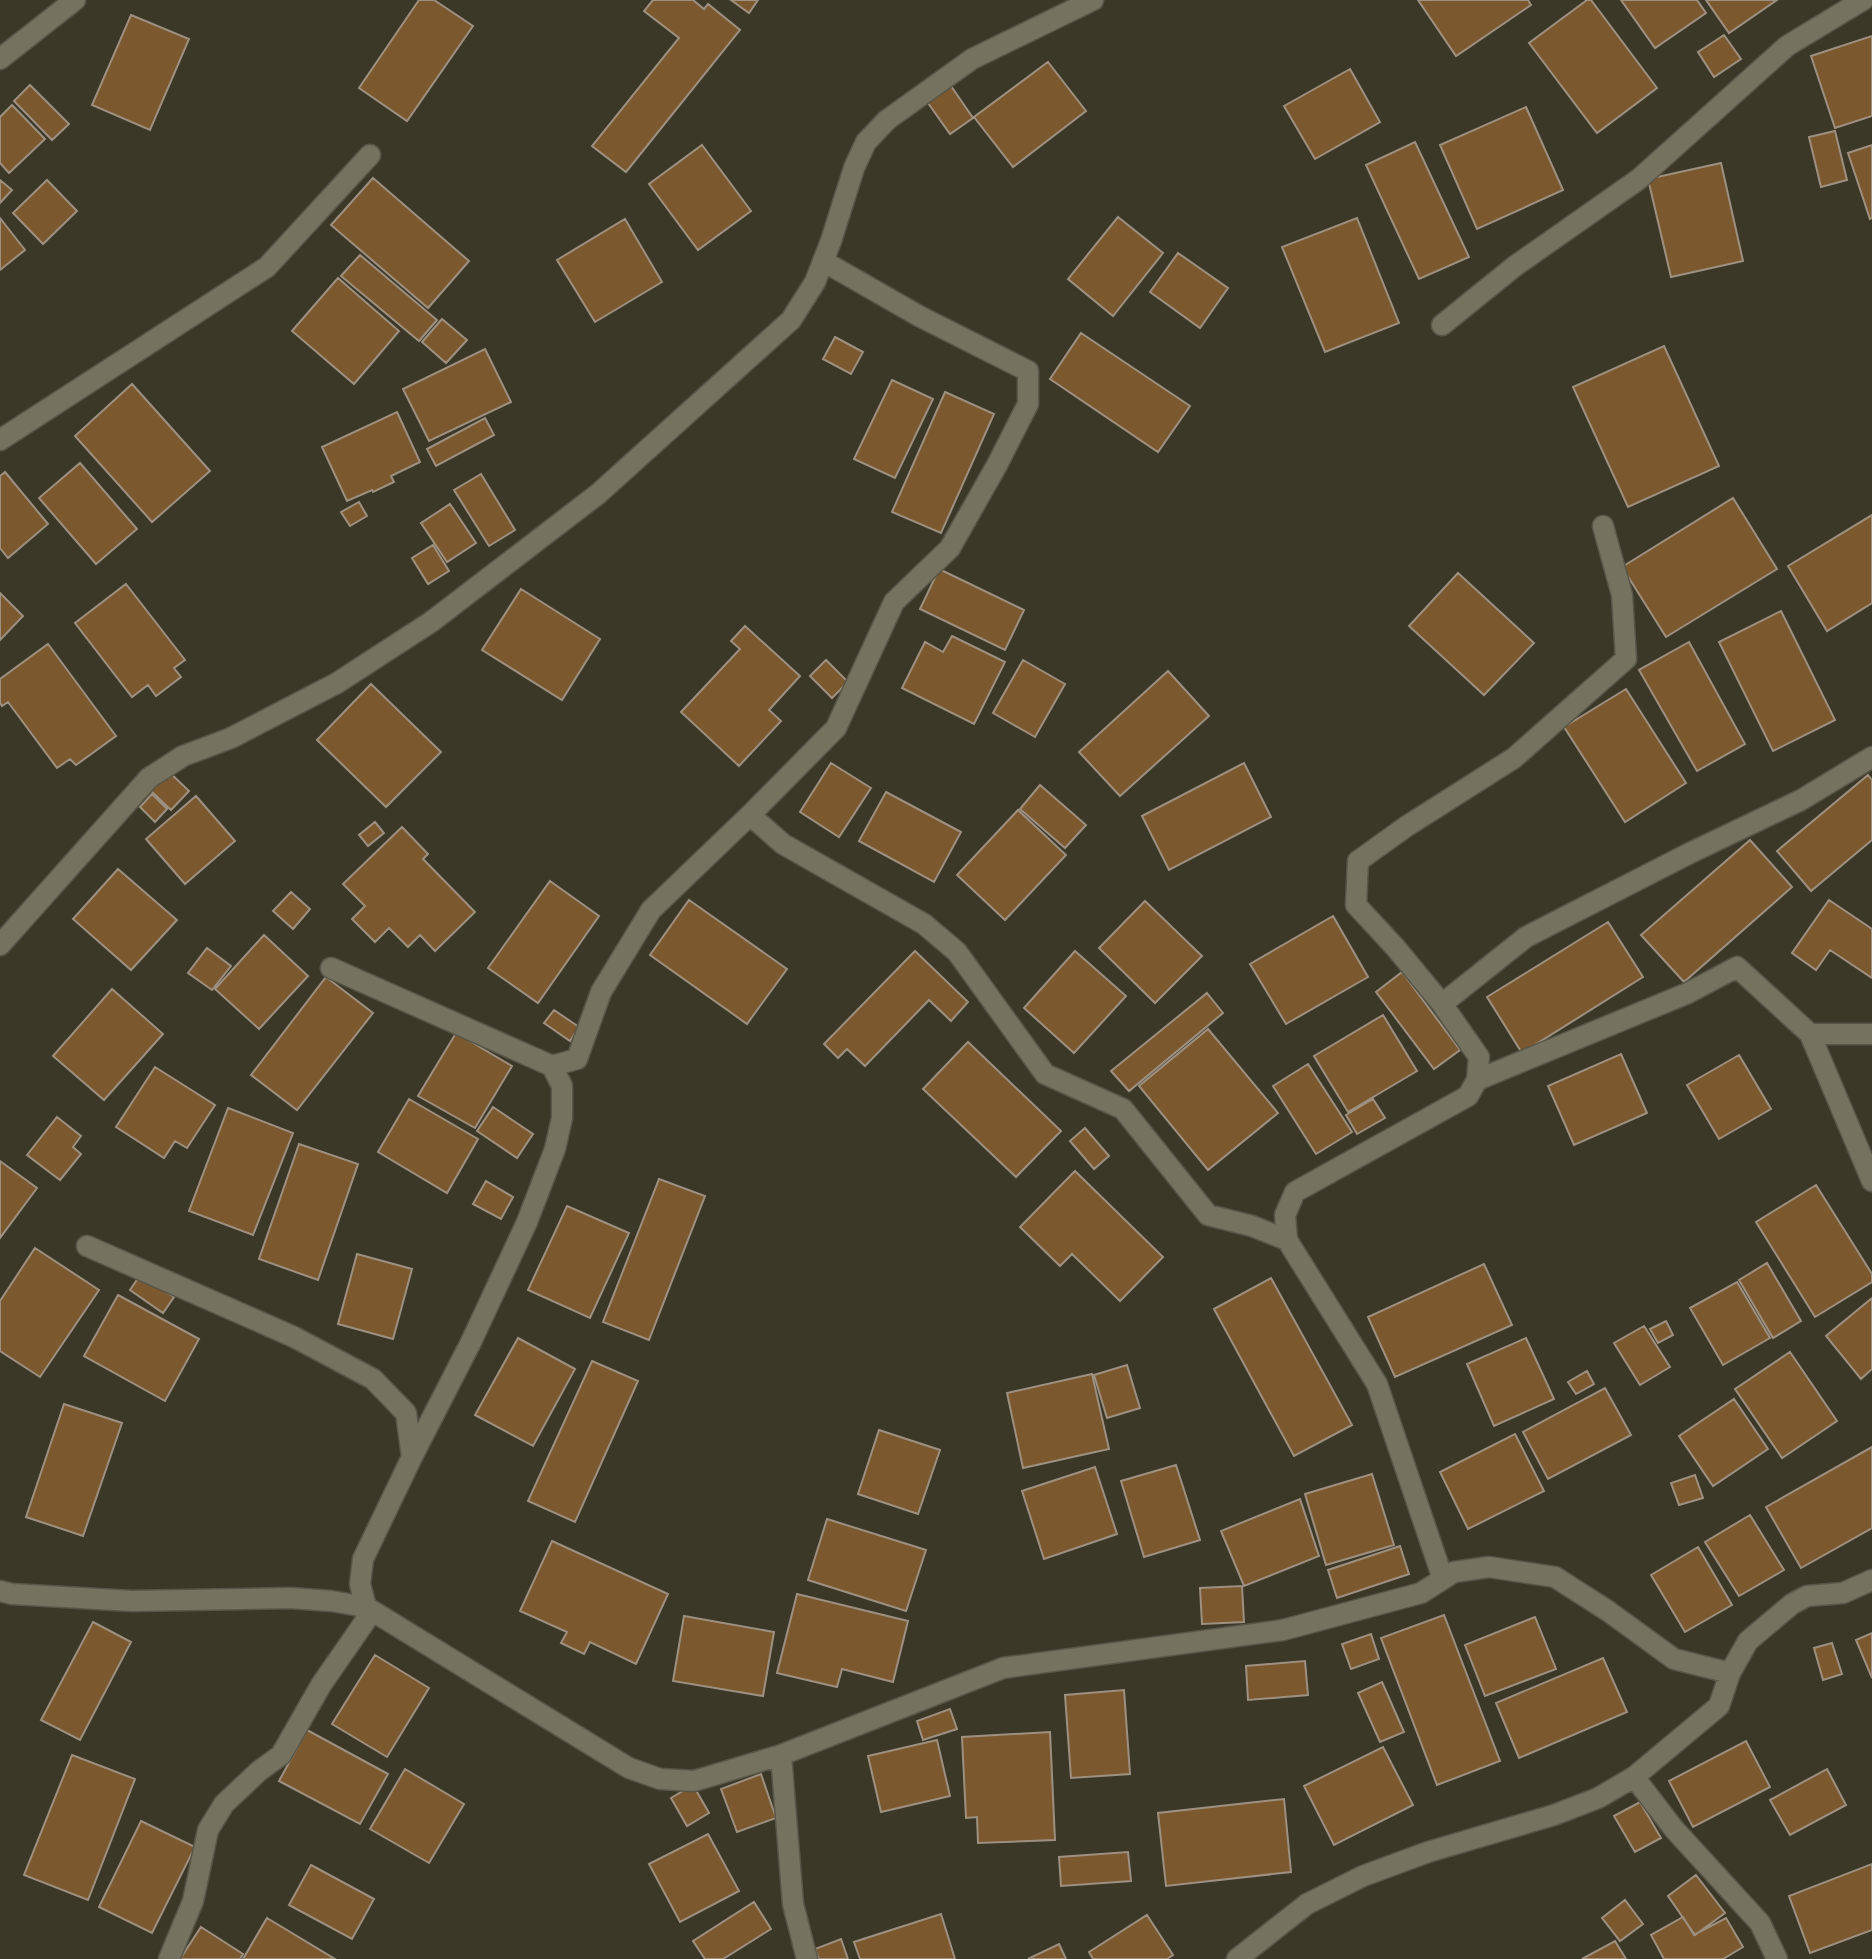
<svg xmlns="http://www.w3.org/2000/svg" width="1872" height="1959" viewBox="0 0 1872 1959" font-family="'PT Sans Narrow',sans-serif">
  <style>
    .building { fill: #7b582d; stroke: #9e9081; stroke-width: 2 }
    .lines { fill: none; stroke-linecap: round; stroke-linejoin: round }
    .minor-casing { stroke: #585648; stroke-width: 23 }
    .minor { stroke: #757260; stroke-width: 20 }
  </style>
  <rect width="100%" height="100%" fill="#3b3828"/>
  <path class="building" d="M419 0H434L473 26 407 121 359 88Z
    M653 0H693L704 9 708 4 740 30 626 172 592 146 679 38 644 11Z
    M731 0H758L749 13Z
    M1418 0H1528L1531 5 1456 56Z
    M1587 0H1591L1657 88 1597 133 1529 43Z
    M1621 0H1697L1706 13 1655 48Z
    M1706 0H1777L1729 33Z
    M131 15 189 39 150 130 92 105Z
    M1724 35 1741 59 1714 77 1698 52Z
    M1872 36V116L1835 128 1811 56Z
    M1048 62 1086 111 1013 167 974 117Z
    M1350 69 1380 122 1315 159 1284 106Z
    M30 85 69 124 52 140 14 101Z
    M951 86 973 118 950 134 928 103Z
    M12 105 45 139 9 173 0 163V117Z
    M1526 107 1563 190 1477 229 1440 145Z
    M1835 131 1847 180 1821 187 1809 137Z
    M1415 142 1469 257 1419 279 1366 165Z
    M702 145 751 211 698 250 649 184Z
    M1872 145V218L1870 219 1848 153Z
    M1721 163 1743 261 1671 277 1648 179Z
    M373 178 469 261 428 308 331 225Z
    M0 180 12 190 0 203Z
    M47 180 77 211 43 244 13 213Z
    M1118 217 1163 253 1113 316 1068 279Z
    M0 218 25 250 0 270Z
    M1357 218 1399 323 1325 352 1282 247Z
    M625 219 662 282 595 322 557 260Z
    M1178 253 1228 288 1200 328 1150 292Z
    M360 255 437 320 419 341 341 276Z
    M338 278 399 331 354 384 292 331Z
    M442 319 467 340 446 363 422 342Z
    M1081 333 1190 406 1158 452 1050 379Z
    M835 337 863 352 851 374 823 359Z
    M1664 346 1719 466 1628 507 1573 387Z
    M485 349 511 402 429 441 403 389Z
    M892 380 933 399 895 478 854 459Z
    M132 384 210 471 152 522 75 436Z
    M945 392 994 414 941 533 892 512Z
    M397 412 420 462 391 476 394 482 373 492 372 490 347 501 322 447Z
    M485 418 494 435 436 466 427 449Z
    M80 463 137 529 96 564 39 498Z
    M5 472 48 524 8 558 0 548V476Z
    M481 474 515 530 489 546 454 490Z
    M1733 498 1777 569 1666 637 1622 567Z
    M359 502 367 516 350 526 341 512Z
    M450 504 476 543 447 562 421 523Z
    M1872 515V603L1827 631 1788 566Z
    M433 545 449 571 428 584 412 558Z
    M939 569 1024 610 1005 650 920 609Z
    M1458 573 1534 643 1484 695 1409 626Z
    M126 584 185 660 174 668 181 677 156 696 148 685 132 697 75 623Z
    M521 589 600 639 562 700 482 650Z
    M0 593 23 616 0 640Z
    M1781 611 1835 720 1773 751 1719 642Z
    M745 626 800 676 769 710 781 721 739 766 681 712 740 649 731 641Z
    M952 636 1005 662 974 724 902 688 925 642 943 652Z
    M1689 642 1745 744 1697 771 1639 670Z
    M48 644 116 736 76 765 70 759 57 768 8 702 2 706 0 703V679Z
    M826 660 848 682 832 698 810 676Z
    M1023 660 1065 684 1035 737 993 713Z
    M1168 671 1209 716 1120 796 1079 752Z
    M371 684 441 752 386 807 317 740Z
    M1626 689 1686 783 1625 822 1564 727Z
    M831 763 871 788 839 837 800 812Z
    M1244 763 1271 817 1169 870 1142 816Z
    M168 771 189 791 171 810 150 790Z
    M1868 775 1872 780V840L1811 891 1777 851Z
    M1040 785 1086 825 1065 848 1020 809Z
    M886 792 961 832 934 882 859 841Z
    M152 794 167 809 155 822 140 807Z
    M196 796 235 841 185 884 146 839Z
    M1018 810 1066 855 1005 920 957 875Z
    M375 822 384 833 368 846 359 835Z
    M402 827 428 854 423 859 475 912 435 951 420 935 408 947 389 928 375 942 352 919 365 906 343 884Z
    M1750 840 1792 887 1684 982 1641 935Z
    M118 869 177 920 131 970 73 919Z
    M550 881 599 916 538 1003 488 968Z
    M291 892 310 909 293 929 273 911Z
    M689 900 787 969 747 1024 650 955Z
    M1829 900 1872 929V978L1830 950 1816 970 1792 953Z
    M1145 901 1202 956 1155 1003 1099 948Z
    M1333 916 1368 977 1286 1024 1250 964Z
    M1608 922 1643 977 1522 1053 1487 997Z
    M264 935 308 976 259 1029 215 989Z
    M207 948 231 966 212 990 188 973Z
    M915 951 968 1002 951 1021 929 1000 865 1066 847 1049 838 1058 824 1044Z
    M1075 951 1126 996 1074 1053 1024 1008Z
    M1402 972 1460 1050 1434 1069 1376 992Z
    M326 977 373 1013 297 1110 251 1075Z
    M112 989 163 1034 104 1100 53 1056Z
    M1207 993 1223 1013 1129 1091 1111 1071Z
    M554 1010 579 1027 570 1041 544 1023Z
    M1383 1015 1417 1071 1348 1112 1314 1056Z
    M1208 1029 1278 1113 1208 1170 1139 1086Z
    M456 1033 512 1066 475 1128 418 1096Z
    M968 1042 1061 1131 1016 1177 923 1089Z
    M1621 1054 1647 1113 1574 1145 1548 1086Z
    M1739 1055 1771 1109 1719 1139 1687 1085Z
    M1308 1064 1352 1132 1316 1154 1273 1086Z
    M155 1067 215 1105 187 1148 175 1141 164 1158 116 1127Z
    M409 1099 478 1139 447 1193 378 1152Z
    M1373 1099 1385 1118 1357 1134 1346 1115Z
    M493 1107 533 1134 517 1158 477 1131Z
    M228 1108 293 1133 253 1235 189 1211Z
    M57 1117 81 1136 73 1147 81 1154 60 1180 27 1155Z
    M1085 1128 1109 1156 1094 1169 1070 1141Z
    M299 1144 358 1164 318 1280 259 1259Z
    M0 1161 37 1188 0 1238Z
    M1075 1171 1163 1257 1120 1301 1072 1254 1060 1266 1020 1227Z
    M659 1179 705 1196 649 1340 603 1322Z
    M486 1181 513 1197 501 1219 473 1204Z
    M1816 1185 1872 1274V1282L1815 1317 1756 1222Z
    M567 1206 629 1233 590 1318 528 1290Z
    M35 1248 99 1290 40 1377 0 1351V1301Z
    M357 1254 412 1269 393 1339 338 1324Z
    M1767 1263 1801 1321 1773 1338 1739 1280Z
    M1484 1264 1512 1325 1395 1377 1368 1317Z
    M141 1274 174 1297 163 1313 130 1290Z
    M1271 1278 1352 1425 1294 1456 1214 1309Z
    M1737 1282 1770 1338 1723 1365 1690 1308Z
    M118 1295 199 1339 165 1401 84 1356Z
    M1872 1298V1369L1861 1379 1826 1336Z
    M1666 1321 1673 1335 1658 1343 1650 1329Z
    M1644 1326 1670 1367 1640 1385 1614 1343Z
    M518 1338 575 1369 533 1446 475 1415Z
    M1526 1338 1554 1399 1494 1426 1467 1364Z
    M1790 1352 1837 1421 1782 1458 1735 1389Z
    M592 1361 638 1381 575 1522 528 1501Z
    M1127 1365 1140 1408 1107 1418 1094 1375Z
    M1587 1371 1594 1384 1576 1394 1568 1382Z
    M1092 1374 1109 1449 1023 1468 1007 1393Z
    M1605 1388 1631 1435 1548 1479 1523 1432Z
    M1734 1399 1768 1449 1713 1486 1679 1436Z
    M64 1404 122 1423 83 1536 26 1517Z
    M879 1430 940 1450 918 1514 858 1494Z
    M1515 1434 1544 1491 1468 1529 1440 1472Z
    M1872 1447V1528L1801 1568 1766 1507Z
    M1176 1465 1200 1540 1144 1557 1121 1481Z
    M1095 1467 1117 1534 1044 1559 1022 1491Z
    M1372 1474 1394 1545 1326 1565 1305 1494Z
    M1695 1475 1703 1498 1679 1505 1671 1483Z
    M1300 1499 1319 1556 1244 1586 1221 1531Z
    M1750 1515 1784 1570 1739 1596 1705 1542Z
    M827 1519 926 1550 906 1611 808 1580Z
    M552 1541 668 1594 636 1664 590 1642 584 1654 561 1643 567 1632 520 1611Z
    M1400 1546 1409 1574 1337 1598 1328 1570Z
    M1698 1547 1732 1605 1685 1632 1651 1575Z
    M1242 1586 1244 1622 1202 1624 1200 1588Z
    M797 1594 908 1621 893 1682 842 1669 837 1687 777 1673Z
    M1444 1615 1500 1761 1437 1785 1381 1638Z
    M684 1616 774 1632 763 1696 673 1681Z
    M1535 1617 1556 1669 1485 1696 1465 1645Z
    M93 1622 131 1642 80 1740 41 1720Z
    M1872 1633V1678L1856 1640Z
    M1371 1634 1379 1659 1351 1669 1342 1644Z
    M1832 1643 1842 1674 1823 1680 1814 1648Z
    M375 1655 429 1688 387 1757 332 1724Z
    M1603 1658 1627 1712 1519 1758 1496 1703Z
    M1305 1661 1308 1695 1248 1700 1246 1666Z
    M1382 1682 1404 1732 1380 1742 1358 1693Z
    M1124 1690 1130 1774 1071 1778 1065 1695Z
    M950 1709 957 1729 923 1740 917 1721Z
    M307 1730 388 1774 360 1824 279 1781Z
    M1050 1732 1055 1840 978 1843 977 1817 966 1818 962 1737Z
    M937 1740 950 1796 881 1812 868 1756Z
    M1746 1741 1770 1787 1693 1827 1669 1781Z
    M1383 1747 1413 1805 1334 1845 1304 1786Z
    M72 1755 135 1779 88 1900 24 1875Z
    M405 1769 464 1804 429 1863 370 1829Z
    M1827 1769 1846 1805 1790 1835 1770 1800Z
    M761 1774 776 1818 737 1832 721 1789Z
    M693 1785 709 1813 687 1826 671 1798Z
    M1284 1799 1291 1872 1166 1886 1158 1813Z
    M1640 1802 1661 1838 1635 1852 1614 1816Z
    M141 1821 195 1847 152 1933 99 1907Z
    M708 1834 739 1891 680 1922 649 1864Z
    M1128 1852 1131 1881 1061 1886 1059 1857Z
    M1872 1864V1930L1810 1953 1789 1896Z
    M311 1865 374 1899 352 1939 289 1905Z
    M1696 1875 1725 1913 1695 1935 1668 1896Z
    M1625 1900 1643 1924 1620 1941 1602 1918Z
    M754 1902 771 1929 723 1959H705L693 1941Z
    M941 1914 955 1959H860L854 1942Z
    M1147 1915 1173 1955 1167 1959H1093L1089 1952Z
    M1683 1917 1694 1935 1726 1918 1743 1947 1723 1959H1664L1651 1935Z
    M267 1918 335 1959H243Z
    M201 1927 243 1954 240 1959H180Z
    M841 1939 848 1959H819L815 1949Z
    M1615 1941 1626 1959H1582Z
    M1059 1944 1066 1959H1028Z"/>
  <g class="lines">
    <defs>
      <path id="minor" d="M0 59 75 0
        M1442 325 1515 266 1639 179 1787 46 1863 0
        M0 440 267 267 370 155
        M750 815 836 728 894 602 950 548 997 465 1028 404V371L919 316 823 261
        M0 945 149 778 183 756 231 738 337 683 431 622 598 494 791 320 815 282 831 241 854 168 866 142 887 120 972 59 1093 0
        M331 968 552 1066 562 1086V1118L555 1149 527 1222 471 1342 412 1457
        M1442 1004 1526 937 1690 853 1801 800 1872 757
        M1810 1034H1872
        M552 1066 577 1059 601 992 651 910 750 815 783 844 924 924 957 952 1045 1074 1123 1109 1208 1215 1252 1226 1287 1240
        M1477 1080 1688 993 1737 967 1810 1034 1872 1181
        M87 1246 294 1337 373 1379 406 1413 412 1457 363 1559 360 1584 366 1607V1620L321 1685 281 1755 259 1771 224 1804 208 1830 193 1901 169 1959
        M1443 1579 1377 1384 1287 1240 1285 1215 1295 1192 1468 1096 1477 1080 1479 1057 1442 1004 1395 947 1356 905 1358 861 1407 826 1514 758 1626 659 1622 595 1603 526
        M0 1591 12 1594 132 1601 290 1598 331 1601 366 1607 629 1768 660 1779 694 1781 781 1755 1003 1668 1283 1630 1421 1593 1454 1572 1489 1567 1555 1577 1608 1611 1674 1659 1730 1673
        M781 1755 793 1904 807 1959
        M1634 1777 1674 1829 1760 1923 1777 1959
        M1237 1959 1307 1904 1363 1876 1428 1852 1554 1815 1598 1798 1634 1777 1719 1706 1730 1673 1748 1641 1792 1604 1807 1596 1843 1593 1872 1580"/>
    </defs>
    <use href="#minor" class="minor-casing"/>
    <use href="#minor" class="minor"/>
  </g>
</svg>
